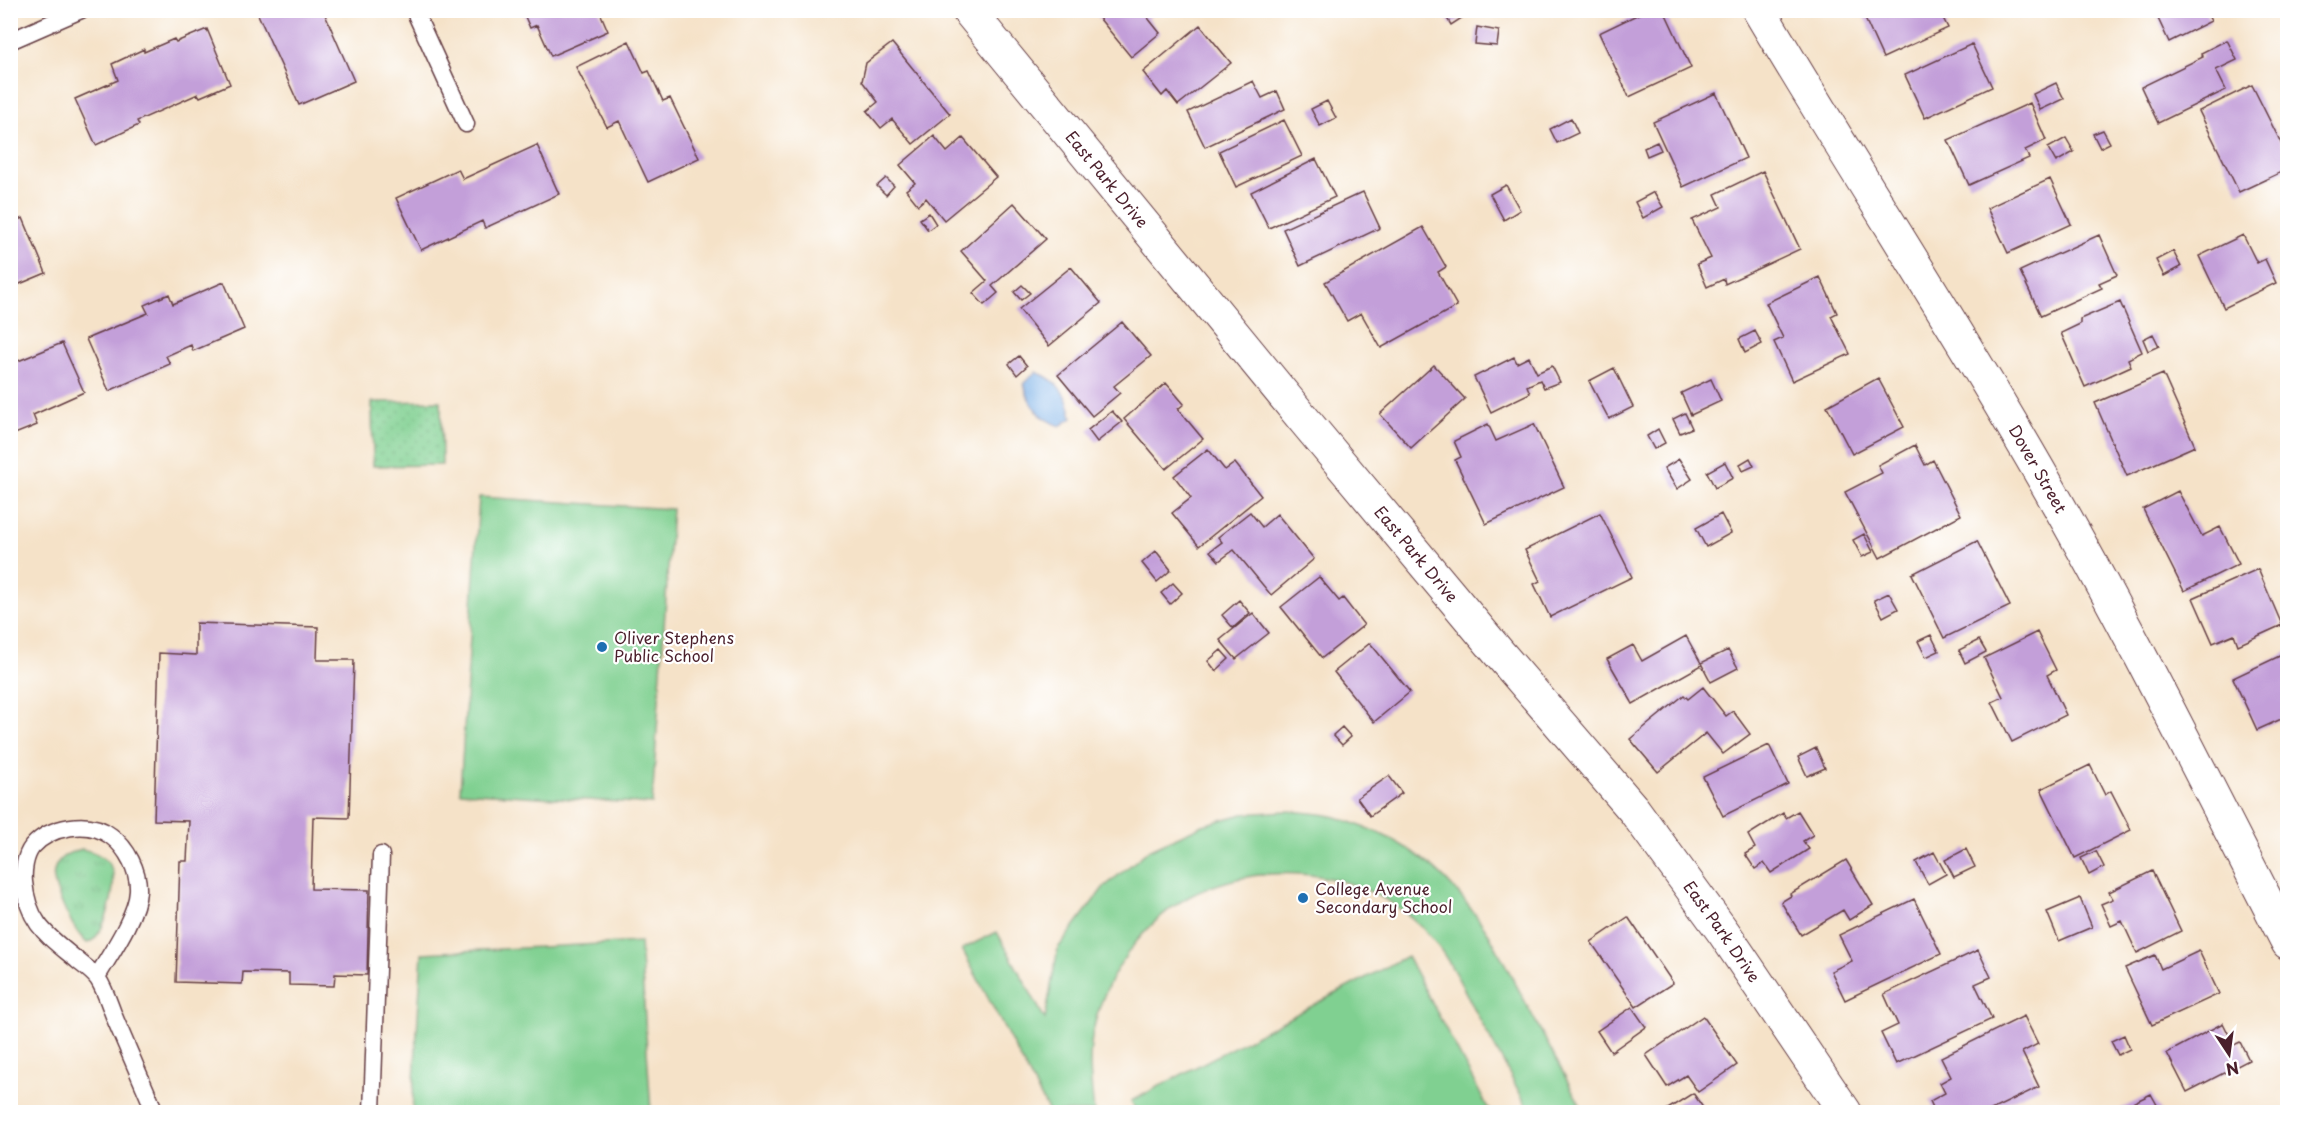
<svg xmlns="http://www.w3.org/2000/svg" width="2298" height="1123" viewBox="0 0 2298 1123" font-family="'Playpen Sans',sans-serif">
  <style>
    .grass { fill: url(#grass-tufts); stroke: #65785e; stroke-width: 1.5 }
    .park { fill: url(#park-dots); stroke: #65785e; stroke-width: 1.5 }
    .pitch { fill: #80d091; stroke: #65785e; stroke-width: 1.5 }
    .water { fill: #78afe6; stroke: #616788; stroke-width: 1.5 }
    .building { fill: #c39fd9 }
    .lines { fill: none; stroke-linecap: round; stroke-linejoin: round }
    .service-casing { stroke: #643c43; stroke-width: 19 }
    .minor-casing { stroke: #643c43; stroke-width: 35 }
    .service { stroke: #fff; stroke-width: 16 }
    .minor { stroke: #fff; stroke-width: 33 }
    .poi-dot { fill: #1f6fb2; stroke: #fff; stroke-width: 2 }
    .labels { text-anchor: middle; stroke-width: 4.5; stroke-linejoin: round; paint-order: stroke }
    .street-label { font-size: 16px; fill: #4a1f2b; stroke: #fff }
    .poi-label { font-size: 16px; fill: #4a1f2b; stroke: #fff; text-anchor: start }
  </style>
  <defs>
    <pattern id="grass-tufts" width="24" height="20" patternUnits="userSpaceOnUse" patternTransform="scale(1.5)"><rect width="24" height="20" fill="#80d091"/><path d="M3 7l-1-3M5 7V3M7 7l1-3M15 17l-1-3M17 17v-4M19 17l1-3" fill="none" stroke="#70b27d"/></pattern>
    <pattern id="park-dots" width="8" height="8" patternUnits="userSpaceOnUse" patternTransform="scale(1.5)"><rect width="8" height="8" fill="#80d091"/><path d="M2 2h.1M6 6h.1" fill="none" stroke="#70b27d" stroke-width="1.8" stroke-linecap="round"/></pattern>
  </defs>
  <rect width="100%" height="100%" fill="#fff"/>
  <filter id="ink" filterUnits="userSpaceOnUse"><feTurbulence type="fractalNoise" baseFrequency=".0167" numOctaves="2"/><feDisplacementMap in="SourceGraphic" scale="12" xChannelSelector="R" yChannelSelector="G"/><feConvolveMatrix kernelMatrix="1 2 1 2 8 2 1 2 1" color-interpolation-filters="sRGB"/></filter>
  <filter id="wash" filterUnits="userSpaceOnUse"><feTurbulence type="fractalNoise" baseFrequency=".008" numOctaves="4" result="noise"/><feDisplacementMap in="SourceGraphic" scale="24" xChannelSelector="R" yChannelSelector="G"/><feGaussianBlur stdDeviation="1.35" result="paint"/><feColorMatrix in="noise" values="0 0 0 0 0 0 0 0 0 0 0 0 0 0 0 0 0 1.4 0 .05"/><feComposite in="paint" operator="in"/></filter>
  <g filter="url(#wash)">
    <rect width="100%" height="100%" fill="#f5e2c8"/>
    <path class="grass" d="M82 849C95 852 108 857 112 870 118 886 104 940 87 943 75 933 50 886 54 871 57 857 70 852 82 849Z"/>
    <path class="park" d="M441 401 442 465 373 466 372 402Z"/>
    <path class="pitch" d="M479 497 672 509 652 804 460 792Z
      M1287 811C1302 812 1317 813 1332 816 1341 818 1350 822 1358 825 1419 846 1454 882 1489 934L1584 1112H1530C1513 1080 1495 1048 1478 1016 1456 975 1441 939 1403 911 1347 870 1271 863 1208 888 1152 909 1107 969 1094 1027 1087 1055 1091 1084 1094 1112H1049L962 949 997 932 1045 1019 1058 948 1103 888 1149 850 1203 825 1243 814Z
      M640 942 651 1112H412L422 953Z
      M1407 956 1490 1112H1137L1131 1101Z"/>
    <path class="water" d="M1036 372C1058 380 1068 395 1072 418L1060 426C1040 419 1028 404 1024 383Z"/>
    <g id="blocks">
      <path class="building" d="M256 10H323L354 81 299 105Z
        M522 10H599L608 31 551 56 537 25 530 28Z
        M1098 10H1157L1148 18 1160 33 1131 57 1095 13Z
        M1442 10H1474L1451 25Z
        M1647 10H1664L1691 68 1629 97 1599 33Z
        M1861 10H1939L1948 28 1883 58Z
        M2154 10H2205L2211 21 2169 42Z
        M1200 25 1231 63 1178 105 1167 91 1162 96 1143 72Z
        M1477 27 1499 31 1497 46 1475 44Z
        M207 29 230 84 200 97 198 94 137 121 139 125 96 145 75 99 118 80 112 64 144 49V52L174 39 176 42Z
        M2227 40 2237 60 2216 70 2226 90 2158 123 2141 87 2203 57 2201 53Z
        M629 41 644 73 649 71 663 101 670 98 699 158 648 182 619 121 607 127 576 67Z
        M892 43 950 114 913 144 892 119 881 128 867 111 878 102 862 81 866 63Z
        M1972 44 1992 87 1925 118 1905 75Z
        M1253 81 1262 98 1277 91 1285 109 1205 147 1188 112Z
        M2056 83 2064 99 2040 110 2033 94Z
        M2252 85 2288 157V169L2239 192 2199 111Z
        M1716 93 1746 158 1683 187 1653 122Z
        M1327 101 1336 118 1320 126 1311 109Z
        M2030 103 2046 140 2025 150 2029 158 1969 185 1948 140Z
        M1571 118 1578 133 1557 143 1550 129Z
        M1284 120 1302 156 1236 187 1219 151Z
        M2103 130 2110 143 2100 148 2093 134Z
        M934 136 947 152 963 138 996 177 944 220 926 198 918 205 906 190 915 183 900 165Z
        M2066 138 2074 152 2056 162 2048 148Z
        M1657 142 1661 150 1647 156 1644 148Z
        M537 145 559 194 485 228 482 221 421 250 396 198 458 169 463 179Z
        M1316 159 1335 197 1269 228 1251 192Z
        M1763 171 1800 249 1725 284 1724 279 1707 287 1697 264 1711 258 1692 220 1721 207 1715 194Z
        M886 178 894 186 886 195 877 186Z
        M2050 179 2071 224 2008 253 1987 208Z
        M1506 185 1520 210 1504 220 1490 194Z
        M1363 192 1380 228 1300 266 1283 229Z
        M1654 192 1663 207 1643 218 1635 202Z
        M1014 203 1046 239 992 286 998 293 984 305 973 293 987 281 961 251Z
        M10 209 15 221 23 218 46 273 10 288Z
        M929 213 936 224 928 230 920 219Z
        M1423 227 1446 267 1438 272 1457 306 1381 348 1361 313 1347 321 1325 282Z
        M2099 235 2117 275 2099 283 2102 288 2041 316 2020 271Z
        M2243 235 2257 263 2265 259 2276 283 2224 308 2199 256Z
        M2173 251 2181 267 2164 276 2156 260Z
        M1071 267 1101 303 1049 346 1019 309Z
        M1820 277 1837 313 1831 316 1850 354 1792 381 1774 342 1783 338 1766 303Z
        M224 282 244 329 193 351 191 345 166 356 170 364 109 391 86 339 148 313 144 305 169 294 173 304Z
        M1022 285 1030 293 1021 300 1014 292Z
        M2120 302 2142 352 2128 359 2131 366 2085 387 2061 333 2080 324V319Z
        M1122 322 1151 356 1114 386 1120 393 1092 416 1058 375Z
        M1755 331 1762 344 1745 353 1739 339Z
        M2153 334 2159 346 2148 351 2143 339Z
        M62 343 84 392 33 415 37 425 10 436V372L14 371 11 364Z
        M1019 356 1027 366 1017 375 1009 364Z
        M1514 357 1517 363 1529 357 1537 373 1552 366 1560 382 1544 388 1540 380 1527 386 1530 393 1491 412 1474 377Z
        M1434 365 1465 399 1411 448 1380 414Z
        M1614 368 1633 407 1609 419 1589 381Z
        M2163 374 2195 446 2127 476 2095 403Z
        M1878 378 1904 427 1852 454 1827 406Z
        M1711 379 1721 401 1691 415 1681 393Z
        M1166 383 1184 404 1178 409 1203 439 1166 469 1124 419Z
        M1112 411 1122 422 1097 442 1088 430Z
        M1685 413 1692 428 1680 433 1673 419Z
        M1488 424 1496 441 1534 424 1564 487 1486 524 1455 460 1461 457 1454 441Z
        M1658 429 1665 443 1654 449 1647 436Z
        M1915 445 1925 465 1933 460 1961 515 1880 558 1845 492 1882 473 1878 465Z
        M1208 449 1225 470 1235 463 1261 496 1199 546 1172 513 1191 498 1174 476Z
        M1750 458 1754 466 1743 471 1740 464Z
        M1679 459 1692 479 1677 489 1664 468Z
        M1725 462 1733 478 1715 488 1707 472Z
        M2178 491 2202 536 2220 527 2239 564 2184 591 2143 509Z
        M1250 512 1262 527 1277 514 1314 559 1271 595 1234 550 1219 561 1210 551 1222 542 1218 537Z
        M1600 513 1632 577 1550 617 1534 584 1540 581 1525 550Z
        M1721 514 1731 533 1706 547 1696 528Z
        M1864 534 1873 552 1862 557 1853 540Z
        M1977 541 2010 606 1944 638 1912 574Z
        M1156 551 1171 570 1157 582 1142 563Z
        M2258 569 2282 625 2238 645 2234 634 2213 643 2193 598Z
        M1319 577 1339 601 1343 598 1364 625 1322 658 1281 607Z
        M1173 583 1182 593 1170 604 1161 593Z
        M1889 593 1898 609 1883 617 1874 600Z
        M1239 600 1250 613 1233 628 1222 615Z
        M1253 613 1269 633 1236 659 1220 640Z
        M196 623 318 627 317 660H354L349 818 313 817 311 889 369 890 367 975 335 974 334 986 289 985V973L243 972 242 984 176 982 180 861H187L189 821 154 820 159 653 196 655Z
        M2037 632 2056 670 2047 675 2066 715 2012 742 1992 702 2003 697 1984 658Z
        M1931 635 1939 651 1926 657 1918 641Z
        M1686 636 1702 665 1633 704 1607 659 1633 645 1642 661Z
        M1979 640 1986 652 1965 663 1959 650Z
        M1370 643 1410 692 1374 722 1334 672Z
        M1221 650 1229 659 1216 671 1208 661Z
        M1728 650 1738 668 1711 682 1701 663Z
        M2288 652V716L2257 730 2233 678Z
        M1703 687 1726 716 1733 711 1750 734 1723 754 1706 733 1658 772 1630 739 1684 695 1688 699Z
        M1342 727 1351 737 1342 745 1333 735Z
        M1769 745 1788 784 1723 816 1703 777Z
        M1816 748 1825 768 1807 776 1798 757Z
        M2090 765 2105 795 2111 791 2131 830 2075 858 2041 789Z
        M1389 776 1402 793 1370 816 1357 798Z
        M1798 811 1813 835 1803 841 1809 849 1771 873 1764 863 1755 869 1745 854 1755 848 1748 835 1783 813 1786 818Z
        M1966 849 1975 867 1954 877 1945 860Z
        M2096 851 2104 867 2089 875 2081 858Z
        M1934 852 1946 874 1928 884 1916 862Z
        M1846 860 1873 905 1849 920 1843 910 1801 935 1781 902 1791 896 1790 894Z
        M2152 871 2181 931 2137 953 2122 921 2111 926 2101 904 2113 899 2109 892Z
        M2080 898 2092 927 2059 941 2047 912Z
        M1914 899 1941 954 1845 1000 1831 971 1852 961 1839 935Z
        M1628 917 1673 983 1636 1007 1591 942Z
        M1978 950 1991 977 1975 984 1992 1019 1896 1064 1881 1033 1898 1025 1884 994Z
        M2199 951 2219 994 2152 1025 2125 968 2155 955 2161 969Z
        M1632 1007 1646 1027 1611 1052 1597 1031Z
        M1703 1016 1737 1065 1698 1092 1686 1075 1667 1087 1646 1055Z
        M2024 1016 2038 1044 2022 1052 2039 1087 1987 1112H1935L1930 1101 1945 1093 1940 1083 1951 1077 1941 1057Z
        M2223 1023 2234 1045 2240 1042 2249 1060 2187 1092 2167 1053Z
        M2124 1035 2130 1049 2118 1055 2111 1041Z
        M1693 1093 1706 1112H1663Z
        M2151 1094 2161 1112H2114Z"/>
    </g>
  </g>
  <g filter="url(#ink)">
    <use href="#blocks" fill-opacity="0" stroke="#643c43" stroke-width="1.5"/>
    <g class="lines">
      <defs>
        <path id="service" d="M414 10 466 124
          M10 41 81 10
          M97 977C109 956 137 916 138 891 139 871 127 848 111 836 89 819 50 826 32 847 25 856 23 871 24 882 28 924 47 935 78 961 84 966 93 972 98 979 106 991 110 1007 116 1021 129 1051 142 1082 155 1112
          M372 1112 381 855"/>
        <g id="minor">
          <path id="s1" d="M968 10 1305 421 1498 652 1634 810 1724 933 1845 1112"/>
          <path id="s2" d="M1759 10C1859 179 1967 342 2063 513 2142 654 2214 799 2288 943"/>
        </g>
      </defs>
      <use href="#service" class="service-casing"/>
      <use href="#minor" class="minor-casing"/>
      <use href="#service" class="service"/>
      <use href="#minor" class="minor"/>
    </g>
  </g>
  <g class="poi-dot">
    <circle cx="602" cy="647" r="6"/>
    <circle cx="1303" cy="898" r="6"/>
  </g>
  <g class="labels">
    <g class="street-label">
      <text dy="6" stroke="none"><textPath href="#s1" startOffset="219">East Park Drive</textPath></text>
      <text dy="6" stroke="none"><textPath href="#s2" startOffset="537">Dover Street</textPath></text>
      <text dy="6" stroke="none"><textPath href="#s1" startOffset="705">East Park Drive</textPath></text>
      <text dy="6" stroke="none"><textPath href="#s1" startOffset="1191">East Park Drive</textPath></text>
    </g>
    <g class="poi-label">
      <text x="614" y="644">Oliver Stephens<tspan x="614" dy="18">Public School</tspan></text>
      <text x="1315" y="895">College Avenue<tspan x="1315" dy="18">Secondary School</tspan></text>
    </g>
  </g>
  <rect width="2298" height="1123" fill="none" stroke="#fff" stroke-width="36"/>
  <g transform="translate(2229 1054) rotate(167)" stroke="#ffffff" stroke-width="4.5" paint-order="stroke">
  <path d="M0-4.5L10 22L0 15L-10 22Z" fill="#4a1f2b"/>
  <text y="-9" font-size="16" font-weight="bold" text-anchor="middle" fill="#4a1f2b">N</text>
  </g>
</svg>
